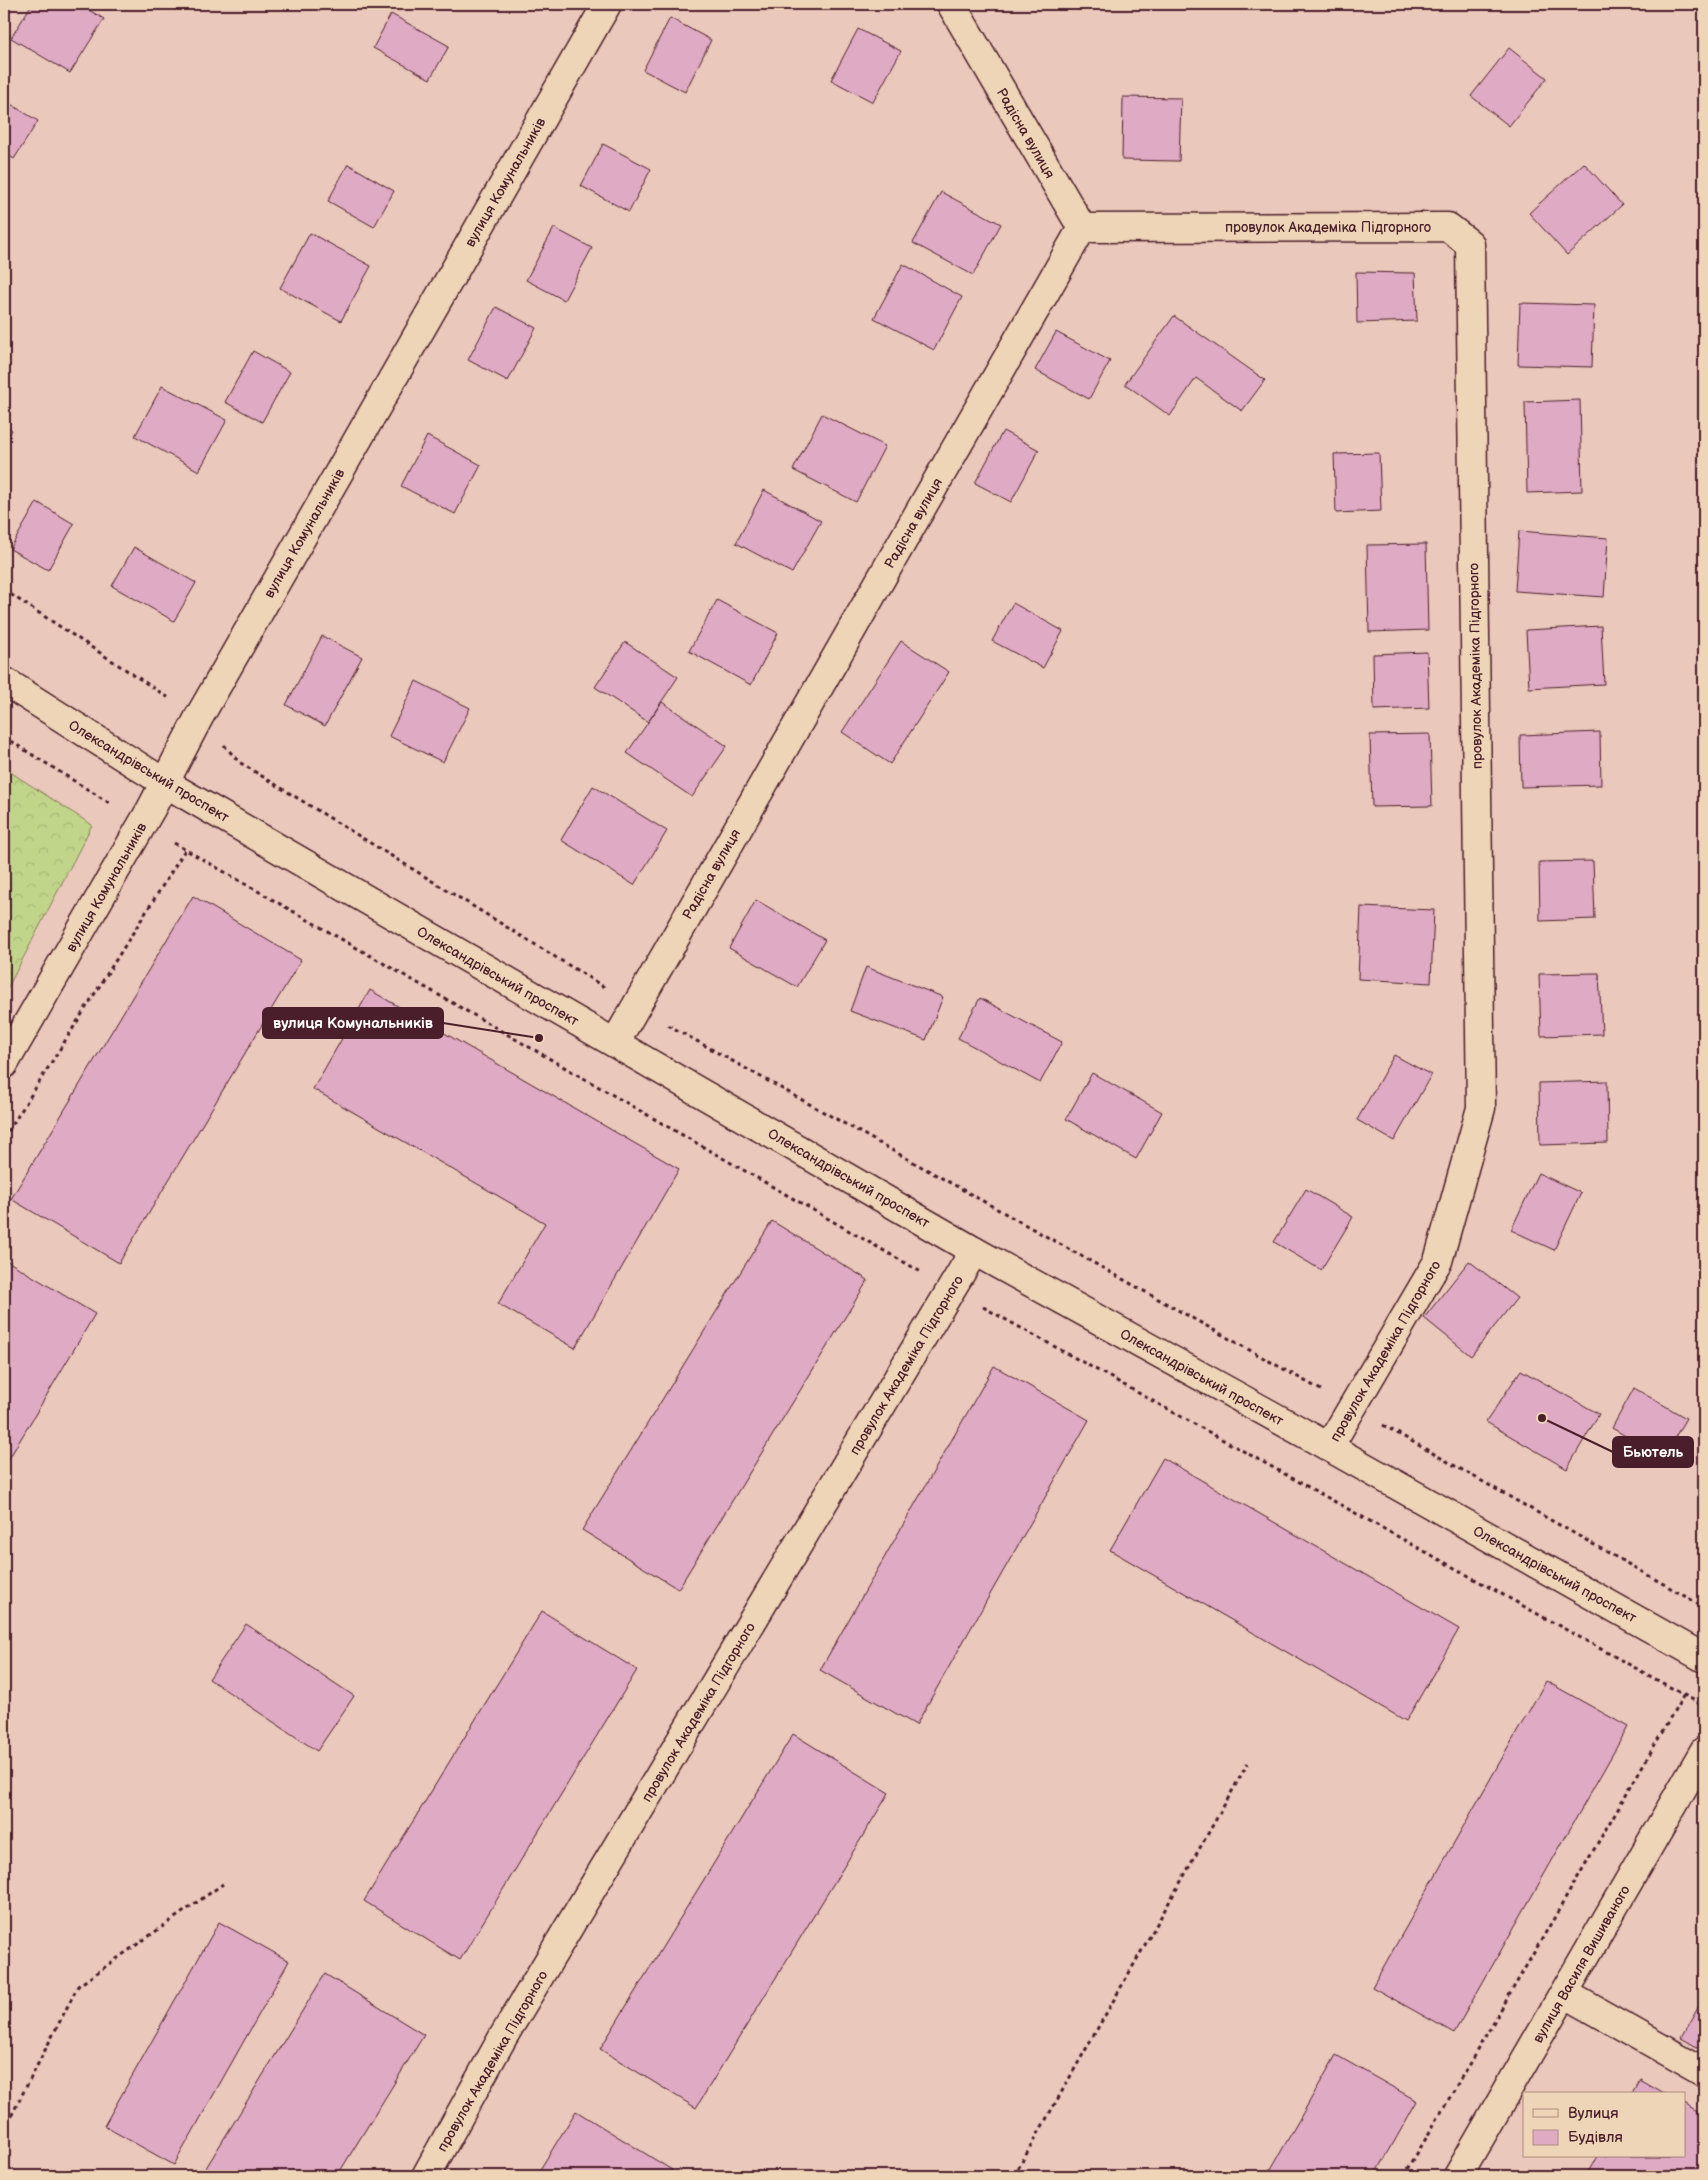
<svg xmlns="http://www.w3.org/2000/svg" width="1708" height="2180" viewBox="0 0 1708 2180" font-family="'Balsamiq Sans',sans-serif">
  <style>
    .forest { fill: url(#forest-crowns); stroke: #867a5a }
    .building { fill: #dfaac4; stroke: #4a1f2b }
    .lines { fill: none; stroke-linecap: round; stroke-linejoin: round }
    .minor-casing { stroke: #4a1f2b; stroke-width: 31 }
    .major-casing { stroke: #4a1f2b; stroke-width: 31 }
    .path { stroke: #4a1f2b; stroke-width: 3; stroke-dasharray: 4 4; stroke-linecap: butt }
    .minor { stroke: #efd5b7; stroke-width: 28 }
    .major { stroke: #efd5b7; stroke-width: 28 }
    .labels { text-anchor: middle; stroke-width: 4.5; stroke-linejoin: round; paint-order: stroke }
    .street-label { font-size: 14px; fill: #4a1f2b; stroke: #efd5b7 }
    .leader { fill: none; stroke: #4a1f2b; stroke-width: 2 }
    .callout-dot { fill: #4a1f2b; stroke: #efd5b7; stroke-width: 2 }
    .callout { fill: #4a1f2b; stroke: #4a1f2b; stroke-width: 2 }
    .callout-label { font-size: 15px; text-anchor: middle; font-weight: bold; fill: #fff }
  </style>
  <defs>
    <pattern id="forest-crowns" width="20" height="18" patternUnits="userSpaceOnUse" patternTransform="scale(1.25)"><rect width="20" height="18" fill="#c1d58a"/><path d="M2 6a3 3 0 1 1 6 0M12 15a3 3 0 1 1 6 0" fill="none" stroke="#a7b677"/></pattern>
  </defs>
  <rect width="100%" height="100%" fill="#eac8bb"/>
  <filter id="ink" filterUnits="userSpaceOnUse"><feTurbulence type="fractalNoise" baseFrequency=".02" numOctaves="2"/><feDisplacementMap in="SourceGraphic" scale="10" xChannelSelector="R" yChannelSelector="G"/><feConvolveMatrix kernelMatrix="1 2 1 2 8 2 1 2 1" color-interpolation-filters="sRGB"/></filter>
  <g filter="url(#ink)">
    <path class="forest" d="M4 768 92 825 4 995Z"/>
    <path class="building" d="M32 4H79L104 19 70 73 11 38Z
      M391 14 449 46 430 79 373 48Z
      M670 18 711 40 685 92 643 70Z
      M858 29 901 51 873 102 831 80Z
      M1509 48 1547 78 1509 126 1471 96Z
      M1123 97 1181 98 1179 161 1122 160Z
      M4 100 38 121 14 159 4 152Z
      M603 144 651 169 629 212 581 186Z
      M1584 163 1622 205 1567 255 1529 213Z
      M348 164 394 191 374 227 328 201Z
      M941 192 1001 224 973 275 913 243Z
      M554 228 592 248 564 300 526 280Z
      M310 233 371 266 341 321 280 288Z
      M903 264 962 297 934 350 874 318Z
      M1356 272 1415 273 1417 321 1357 323Z
      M1520 303 1594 305 1592 367 1518 365Z
      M496 307 536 328 508 381 468 360Z
      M1174 316 1265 380 1242 411 1196 378 1170 416 1125 384Z
      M1056 332 1110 361 1089 399 1035 370Z
      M253 351 290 372 262 422 225 402Z
      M162 386 227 420 199 471 135 436Z
      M1580 400 1582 491 1527 493 1525 402Z
      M822 414 885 446 856 502 793 470Z
      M4 425 12 430 4 443Z
      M1003 431 1039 450 1011 502 975 483Z
      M427 436 481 465 455 514 401 486Z
      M1379 453 1381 511 1336 513 1334 454Z
      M764 490 821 521 792 573 736 543Z
      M37 502 74 524 48 570 10 549Z
      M1519 531 1608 538 1604 597 1515 591Z
      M1426 544 1428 630 1369 632 1367 545Z
      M134 547 196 583 174 621 112 586Z
      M717 600 778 633 751 685 689 651Z
      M1013 603 1063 631 1043 668 992 641Z
      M1601 626 1604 684 1529 688 1526 630Z
      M322 636 362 657 325 726 286 705Z
      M901 641 949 672 890 764 842 732Z
      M625 642 678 677 648 722 595 687Z
      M1427 652 1429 708 1374 710 1373 654Z
      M416 681 470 708 443 762 389 736Z
      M662 702 727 746 692 797 627 753Z
      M1600 732 1601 785 1521 787 1520 735Z
      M1430 734 1432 806 1372 807 1370 735Z
      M593 786 667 831 634 885 561 840Z
      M1593 861 1595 919 1540 921 1539 862Z
      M193 896 301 960 119 1263 11 1199Z
      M756 900 825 940 797 987 729 948Z
      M1361 907 1434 910 1431 983 1358 979Z
      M866 967 943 997 926 1040 850 1011Z
      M1599 973 1602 1034 1541 1036 1539 974Z
      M370 990 679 1169 575 1348 498 1304 545 1223 313 1089Z
      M980 998 1062 1042 1040 1083 958 1038Z
      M1394 1055 1431 1075 1394 1141 1357 1120Z
      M1092 1073 1162 1112 1136 1159 1066 1119Z
      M1607 1081 1608 1143 1540 1145 1539 1083Z
      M1538 1173 1581 1193 1554 1250 1511 1230Z
      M1306 1189 1353 1217 1321 1270 1274 1242Z
      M772 1221 868 1280 678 1589 582 1530Z
      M4 1259 95 1314 4 1467Z
      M1469 1261 1517 1298 1471 1356 1424 1318Z
      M994 1366 1089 1420 916 1725 820 1670Z
      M1521 1370 1599 1414 1567 1469 1486 1422Z
      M1634 1388 1686 1418 1663 1458 1612 1428Z
      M1163 1458 1459 1629 1406 1721 1110 1550Z
      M542 1611 637 1670 460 1960 364 1901Z
      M246 1624 354 1696 317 1751 209 1679Z
      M1546 1681 1628 1727 1454 2033 1372 1987Z
      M793 1734 889 1793 696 2108 600 2049Z
      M219 1922 289 1961 174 2165 104 2126Z
      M325 1974 424 2035 337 2176H201Z
      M1704 1997V2051L1681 2038Z
      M1336 2055 1417 2101 1375 2176H1267Z
      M1640 2079 1666 2094H1632Z
      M1684 2104 1704 2115V2176H1586L1597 2156H1684Z
      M576 2111 672 2170 668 2176H536Z"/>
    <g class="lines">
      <defs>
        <path id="minor" d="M1082 228 1448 227 1470 244 1481 1108 1438 1261 1329 1447
          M615 1043 1082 228 951 4
          M4 1064 151 809 199 717 607 4
          M1564 1993 1704 2072
          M426 2176 503 2037 974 1251
          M1458 2176 1704 1751"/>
        <path id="major" d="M4 681 165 783 974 1251 1329 1447 1704 1658"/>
      </defs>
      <use href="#minor" class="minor-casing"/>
      <use href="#major" class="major-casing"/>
      <path class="path" d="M4 590 169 698
        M4 737 111 804
        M224 745 239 762 604 987
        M174 843 921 1272
        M668 1025 1321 1390
        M4 1138 185 850
        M983 1307 1704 1706
        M1383 1425 1704 1607
        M4 2130 78 1986 223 1884
        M1014 2176 1248 1763
        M1404 2176 1685 1693"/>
      <use href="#minor" class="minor"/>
      <use href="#major" class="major"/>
    </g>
  </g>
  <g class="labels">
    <g class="street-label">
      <text transform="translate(1026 133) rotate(60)" y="5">Радісна вулиця</text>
      <text transform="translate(505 182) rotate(-60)" y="5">вулиця Комунальників</text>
      <text x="1328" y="232">провулок Академіка Підгорного</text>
      <text transform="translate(913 523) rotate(-60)" y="5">Радісна вулиця</text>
      <text transform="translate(304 533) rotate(-60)" y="5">вулиця Комунальників</text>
      <text transform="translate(1475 666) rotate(-91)" y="5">провулок Академіка Підгорного</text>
      <text transform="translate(149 771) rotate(31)" y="5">Олександрівський проспект</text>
      <text transform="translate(711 874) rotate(-60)" y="5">Радісна вулиця</text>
      <text transform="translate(106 887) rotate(-60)" y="5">вулиця Комунальників</text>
      <text transform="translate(498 976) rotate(30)" y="5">Олександрівський проспект</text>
      <text transform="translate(849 1178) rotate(30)" y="5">Олександрівський проспект</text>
      <text transform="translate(1385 1351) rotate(-60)" y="5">провулок Академіка Підгорного</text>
      <text transform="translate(906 1365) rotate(-59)" y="5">провулок Академіка Підгорного</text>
      <text transform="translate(1202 1377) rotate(29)" y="5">Олександрівський проспект</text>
      <text transform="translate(1555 1574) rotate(29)" y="5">Олександрівський проспект</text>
      <text transform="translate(698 1712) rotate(-59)" y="5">провулок Академіка Підгорного</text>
      <text transform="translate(1581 1964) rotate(-60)" y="5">вулиця Василя Вишиваного</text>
      <text transform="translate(492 2061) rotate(-60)" y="5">провулок Академіка Підгорного</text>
    </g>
  </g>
  <path class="leader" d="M539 1038L443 1023M1542 1418L1613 1452"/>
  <g class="callout-dot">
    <circle cx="539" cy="1038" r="5"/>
    <circle cx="1542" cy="1418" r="5"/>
  </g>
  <g class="callout">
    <rect x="263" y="1008" width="180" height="30" rx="5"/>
    <rect x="1613" y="1437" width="80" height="30" rx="5"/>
  </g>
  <g class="callout-label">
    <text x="353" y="1028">вулиця Комунальників</text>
    <text x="1653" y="1457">Бьютель</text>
  </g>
  <rect width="1708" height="2180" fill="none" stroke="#efd5b7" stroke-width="20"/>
  <rect x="10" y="10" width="1688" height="2160" fill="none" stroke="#4a1f2b" stroke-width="2" filter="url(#ink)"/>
  <rect x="1523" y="2092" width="162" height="65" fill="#efd5b7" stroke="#ad8c7f"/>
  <rect x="1533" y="2109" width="25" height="8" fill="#efd5b7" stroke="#ad8c7f"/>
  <text x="1568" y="2118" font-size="15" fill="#4a1f2b">Вулиця</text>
  <rect x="1533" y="2130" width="25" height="15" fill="#dfaac4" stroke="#ad8c7f"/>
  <text x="1568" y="2142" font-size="15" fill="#4a1f2b">Будівля</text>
</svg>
